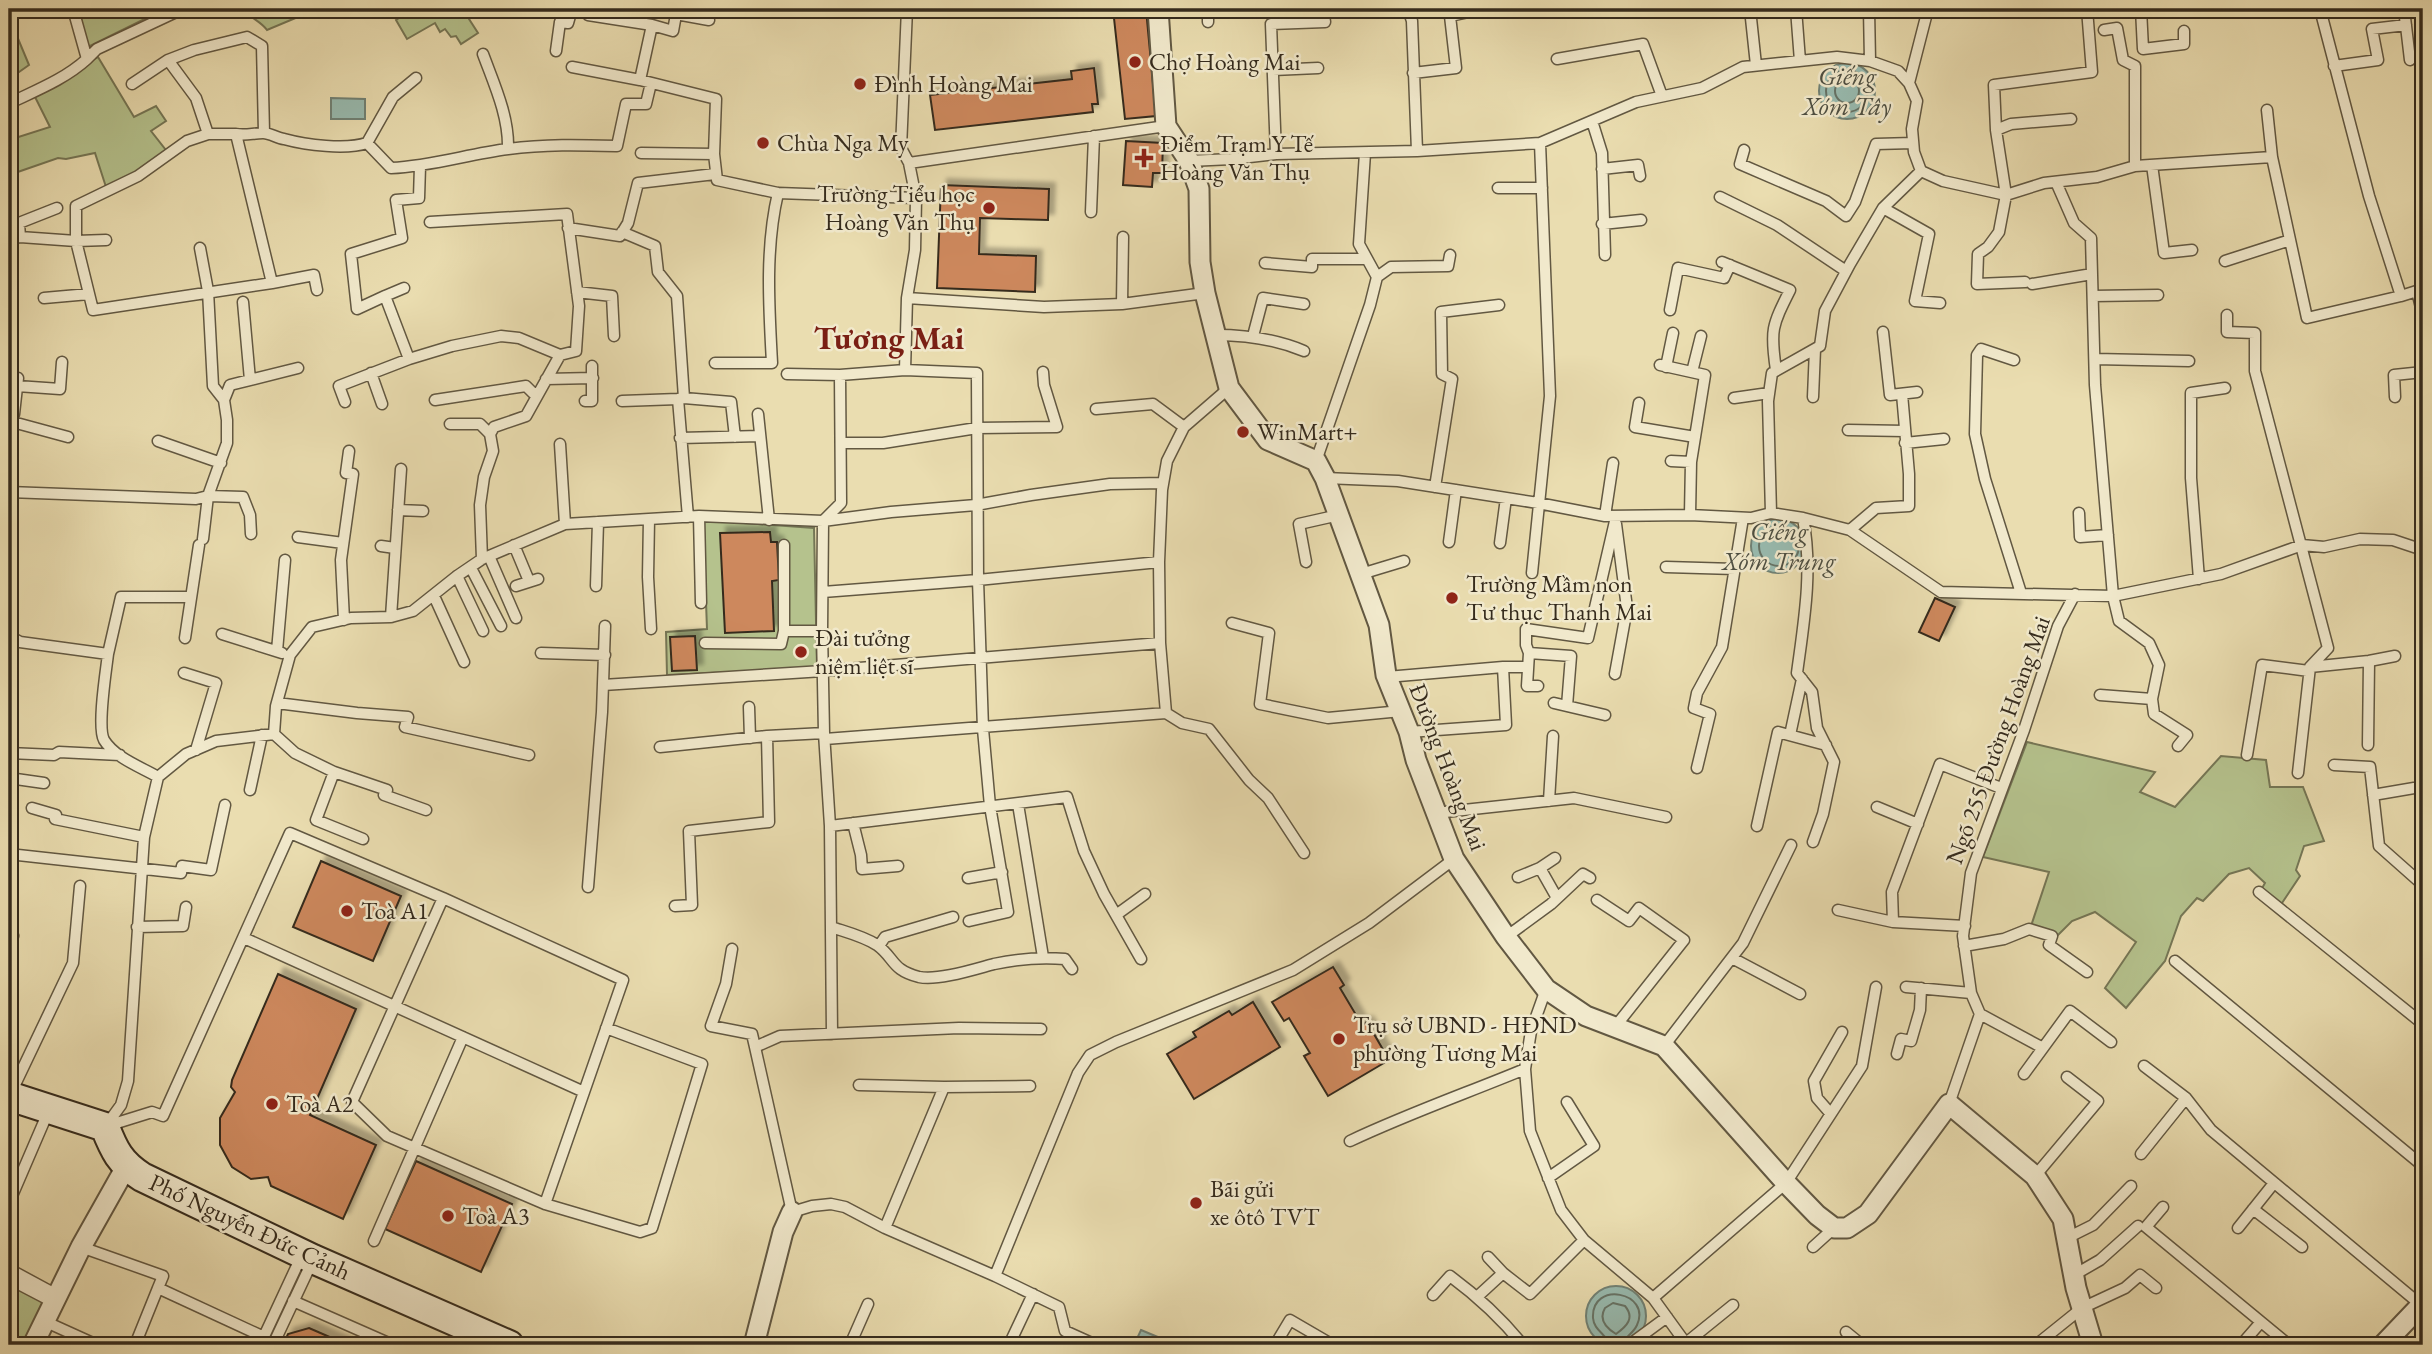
<svg xmlns="http://www.w3.org/2000/svg" width="2432" height="1354" viewBox="0 0 2432 1354" font-family="'EB Garamond',serif">
  <style>
    .green { fill: #b5c28d; stroke: #757655; stroke-width: 2 }
    .water { fill: #98bbb0; stroke: #708175; stroke-width: 2 }
    .lines { fill: none; stroke-linecap: round; stroke-linejoin: round }
    .shore { stroke: #667366; stroke-width: 2 }
    .building { fill: #cd885d; stroke: #352b1d; stroke-width: 2; filter: url(#shadow) }
    .lane-casing { stroke: #625842; stroke-width: 13 }
    .street-casing { stroke: #625842; stroke-width: 23 }
    .secondary-casing { stroke: #352b1d; stroke-width: 32 }
    .lane { stroke: #f1e9cc; stroke-width: 10 }
    .street { stroke: #f1e9cc; stroke-width: 19 }
    .secondary { stroke: #f1e9cc; stroke-width: 28 }
    .poi-dot { fill: #8f2418; stroke: #f1e9cc; stroke-width: 2.5 }
    .labels { text-anchor: middle; stroke-width: 5; stroke-linejoin: round; paint-order: stroke }
    .poi-label { font-size: 24px; fill: #352b1d; stroke: #f1e9cc; text-anchor: start }
    .street-label { font-size: 24px; fill: #352b1d; stroke: #f1e9cc }
    .water-label { font-size: 26px; font-style: italic; fill: #4e4f42; stroke: #f1e9cc }
    .district-label { font-size: 32px; font-weight: bold; fill: #7a1f14; stroke: #f1e9cc }
  </style>
  <defs>
    <filter id="shadow"><feDropShadow dx="6" dy="-6" stdDeviation="2" flood-color="#0004"/></filter>
  </defs>
  <rect width="100%" height="100%" fill="#eaddb0"/>
  <filter id="stains"><feTurbulence type="fractalNoise" baseFrequency=".00286" numOctaves="4"/><feColorMatrix values="0 0 0 0 .2 0 0 0 0 .09 0 0 0 0 .02 0 0 0 .5 -.17"/></filter>
  <radialGradient id="worn" r=".72"><stop offset=".6" stop-color="#630" stop-opacity="0"/><stop offset="1" stop-color="#630" stop-opacity=".3"/></radialGradient>
  <path class="green" d="M78 9H165L88 47Z
    M244 9H317L267 30C261 21 248 17 244 9Z
    M412 9H483L469 19 478 33 461 44 456 36 451 37 445 29 440 32 435 23 407 39 396 20Z
    M9 17 29 65 9 79Z
    M98 57 134 117 156 106 166 121 151 131 169 154 138 173 106 187 95 153 66 159 58 158 9 175V140L50 127 34 95Z
    M703 520 814 528 817 668 667 675 666 632 707 629Z
    M2027 742 2155 772 2140 792 2175 807 2221 756 2266 760 2270 787H2303L2324 841 2304 846 2296 870 2300 876 2280 906 2261 890 2265 883 2249 868 2229 874 2203 901 2197 898 2181 916 2165 961 2126 1008 2105 988 2136 942 2095 912 2072 921 2055 938 2031 926 2049 872 1983 857Z
    M9 1272 53 1296 30 1345H9Z"/>
  <path class="water" d="M1819 91a28 28 0 1 1 56 0a28 28 0 1 1-56 0Z
    M331 98 365 99V119H331Z
    M1751 546a27 27 0 1 1 54 0a27 27 0 1 1-54 0Z
    M1586 1316a30 30 0 1 1 60 0a30 30 0 1 1-60 0Z
    M1141 1330 1177 1345H1134Z"/>
  <g class="lines">
    <path class="shore" d="M1826 91a21 21 0 1 1 42 0a21 21 0 1 1-42 0Z
      M1835 91a12 12 0 1 1 24 0a12 12 0 1 1-24 0Z
      M1759 546a20 20 0 1 1 40 0a20 20 0 1 1-40 0Z
      M1613 1303 1625 1306C1635 1318 1627 1326 1616 1334 1606 1328 1598 1320 1605 1308Z
      M1609 1345C1607 1334 1594 1331 1593 1318 1591 1280 1652 1292 1637 1325 1634 1332 1628 1335 1624 1341"/>
  </g>
  <path class="building" d="M1113 9H1146L1156 116 1125 119Z
    M1094 68 1098 104H1092L1093 112 935 130 930 95 1072 79 1071 71Z
    M1126 141 1163 143 1162 173H1153L1152 187 1123 185Z
    M941 185 1049 189 1048 220 980 218 979 254 1036 256 1035 292 937 288Z
    M770 532 771 542H777L779 580 772 581 774 631 725 633 720 533Z
    M1935 598 1955 607 1939 641 1919 632Z
    M695 636 697 670 672 671 670 637Z
    M321 861 401 896 373 961 293 927Z
    M1333 967 1344 985 1340 988 1362 1025 1367 1022 1389 1060 1328 1096 1304 1056 1310 1053 1289 1018 1284 1021 1272 1002Z
    M278 974 356 1009 310 1115 376 1145 343 1219 271 1186 268 1177 251 1179 232 1167 220 1145V1118L235 1092 231 1087 232 1080Z
    M1253 1002 1280 1047 1194 1099 1167 1054 1196 1037 1193 1032 1229 1011 1232 1015Z
    M416 1161 512 1204 481 1272 385 1229Z
    M309 1328 348 1345H283L288 1334Z"/>
  <g class="lines">
    <defs>
      <path id="lane" d="M73 9 87 59 97 49 176 12 175 9
        M907 9 901 148 909 163
        M1208 9V22
        M1408 9 1412 21 1417 151
        M1750 9 1756 65
        M1796 9 1800 61
        M1869 9 1870 61
        M2141 9 2143 49 2184 44V31
        M2320 9 2369 196 2401 296
        M2404 9 2410 60
        M342 10 344 9
        M676 14 709 20
        M588 15 652 25
        M2104 30 2117 28 2123 60 2135 66V166
        M556 51 560 22 568 23 572 9
        M483 54C494 84 509 116 508 149
        M1557 59 1643 44 1662 96
        M168 60 196 98 208 134
        M2334 66 2378 60 2372 29 2406 25
        M572 67 640 80 716 99 714 154 717 180 778 193 916 198
        M1273 70 1318 68
        M1413 73 1456 68 1450 16 1483 9
        M640 80 652 25 673 31 677 9
        M1909 83 1928 9
        M132 84 168 60 194 50 247 37 262 46 264 133
        M9 97 10 103C37 90 65 79 87 59
        M2267 110 2272 157
        M1592 121 1602 153 1605 255
        M1996 130 2011 124 2071 119
        M236 134H208L187 141 138 176 76 206V241L93 310 272 283 236 134C246 136 253 133 263 133 270 133 277 138 284 139 306 145 346 150 367 143L393 97 416 78
        M367 143 391 168C433 166 468 154 508 149 545 144 580 145 617 146L626 104H646L651 83
        M1744 150 1740 164 1826 201 1846 216 1855 202 1876 144 1913 143
        M641 153 714 154
        M1276 154 1271 24 1325 22 1323 9
        M1189 161 1232 159 1276 154 1417 151 1540 143 1636 102 1702 88 1743 67 1837 57 1870 61 1898 71 1909 83 1917 101 1912 129 1914 152 1921 171 1943 181 2006 195 2044 183 2097 177 2135 166 2272 157 2307 318 2401 296 2423 289
        M2152 165 2164 253 2192 250
        M1602 169 1638 165 1640 176
        M2056 182 2074 223 2091 238 2095 385 2113 596 2119 621 2149 643 2159 665 2152 699 2154 714 2187 735 2178 746
        M1498 188H1542
        M1720 197 1777 225 1846 271
        M1883 208 1929 234 1915 301 1940 303
        M1091 212 1094 136
        M1602 224 1641 220
        M568 228 620 236 628 223 638 183 715 174
        M622 232 655 246 658 272 677 296 684 398 678 399
        M20 237 19 223 57 208
        M9 239 20 237 76 241 106 240
        M200 248 208 291 213 386 224 400 227 420V443L208 496 203 539
        M2225 261 2290 240
        M1722 262 1790 290C1772 326 1770 330 1776 370
        M1265 263 1312 267V259H1367
        M1377 277 1391 267 1448 266 1450 255
        M2025 282 1977 284 1978 254 1988 247 1999 232 2006 195 1996 130 1994 85 2092 72 2087 9
        M272 283 314 275 317 290
        M2032 284 2092 274
        M2417 291 2423 316
        M577 292 612 296 614 336
        M385 296 404 288
        M2093 296 2158 295
        M44 298 89 294
        M907 298 1044 307 1122 304 1205 293
        M243 302 250 380
        M1122 304 1123 237
        M1670 310 1678 268 1724 278 1730 265
        M2227 315V332L2255 333V371L2328 648 2310 667 2298 773
        M1883 332 1890 395 1917 392
        M1216 335C1247 335 1275 339 1304 351
        M1253 336 1263 298 1304 304
        M409 359 385 296 357 309 351 254 402 238 396 200 419 198 420 166
        M2095 359 2189 361
        M2014 360 1981 349 1977 355 1975 434 1985 479 2021 593
        M715 363H772C769 307 765 248 778 193
        M1660 365 1705 375 1691 462 1690 515
        M1666 367 1673 333
        M905 370 907 298 915 250 916 198 909 163 1166 126
        M1692 372 1701 336
        M371 373 382 404
        M787 374 840 375
        M546 379 593 378
        M17 386 60 389 62 362
        M1813 397 1815 349
        M2395 397 2394 375 2423 372
        M684 398 731 402 735 437
        M1734 398 1769 393
        M224 400 230 385 298 368
        M435 400 526 386 533 393H538
        M585 401H592V366
        M622 401 678 399 688 517
        M345 402 339 386 409 359 452 346 501 336 519 338 560 355 576 351 579 306 567 214 430 222
        M1639 403 1635 427 1695 437
        M1096 409 1153 404 1184 427
        M758 414 769 520
        M9 421 68 437
        M9 422 14 414 18 378
        M450 424H480L490 434
        M1848 430 1905 431
        M680 438 760 436
        M158 441 221 463
        M841 443H883L977 428 1057 427 1044 385 1043 372
        M1905 443 1944 439
        M560 444 565 524
        M1316 461 1370 305 1377 277 1359 244 1365 153
        M1671 461 1691 462
        M1325 478 1398 481 1538 503 1605 516 1690 515 1751 518 1771 513 1803 518 1850 530 1941 592 2113 596 2221 574 2302 545 2324 547 2360 539 2393 540 2423 550
        M1435 487 1452 379 1442 374 1441 312 1499 305
        M9 492 196 499 208 496 243 497 250 515 251 534
        M398 510 423 511
        M1771 513 1768 401 1772 373 1820 346 1825 311 1850 264 1883 208 1921 171
        M2079 513 2080 537 2108 535
        M699 516 701 603
        M1605 516 1613 463
        M1803 518C1813 571 1804 621 1797 673L1812 692 1817 728 1834 762 1823 814 1813 842
        M649 519 648 577 651 629
        M823 521 841 503 840 375 905 370 977 373 978 580 983 729 990 806 1008 912 969 921
        M823 521 822 631 824 733 830 826 832 1034
        M1850 530 1876 508 1909 506V474L1902 394
        M298 537 343 543
        M1449 542 1456 490
        M1500 543 1506 498
        M514 545 529 581
        M381 546 395 548
        M489 556 516 618
        M482 559 480 505 484 477 493 451 490 434 494 427 526 416 560 355
        M1306 562 1299 524 1339 515
        M1666 567 1735 569
        M471 568 501 626
        M1532 573 1550 396 1540 143
        M1361 574 1404 561
        M457 576 483 631
        M2199 579 2191 478V393L2225 388
        M516 586 538 579
        M596 586 598 522
        M823 592 978 580 1159 562
        M434 596 464 662
        M391 617 401 469
        M344 620 341 560 353 474 346 473 349 451
        M1232 623 1269 633 1260 704 1328 718 1401 711
        M784 631H822
        M222 634 282 653
        M9 636 20 642 108 654C106 671 97 727 104 740 115 758 141 767 158 777
        M185 638 199 545
        M705 643 781 644 784 631V545
        M277 651 285 560
        M541 653 605 655
        M1529 653 1571 656 1567 706
        M108 654 121 597H191
        M2310 667 2369 661 2395 656
        M184 673 216 683 196 750
        M1615 674 1627 608 1616 524
        M1387 677 1503 667H1528
        M603 685 823 671 1160 643
        M1538 686H1527L1529 653 1526 645V629L1588 638 1616 517
        M2100 695 2152 699
        M277 703 357 713 408 717 405 727 529 755
        M1554 703 1605 715
        M749 707 750 738
        M1166 713 1160 643 1159 562 1162 490 1167 461 1184 427 1229 388
        M1166 713 1182 723 1209 729 1249 780 1268 798 1304 853
        M1409 732 1506 725 1503 667
        M274 734 295 753 334 772 387 790 384 795 426 810
        M1790 735 1802 679
        M825 739 1166 713
        M2368 745 2369 661
        M660 747 767 736
        M9 753 54 755 59 752 120 755
        M2247 755 2262 665 2309 671
        M2334 765 2370 767 2379 846 2423 885
        M1697 768 1710 714 1694 708 1697 693 1722 647 1743 518
        M334 772 316 820 363 839
        M9 778 44 783
        M250 790 262 735
        M2373 795 2414 788
        M1549 801 1553 736
        M1018 804 1043 957
        M1877 807 1918 824
        M32 808 56 815 55 819 144 837
        M1436 813 1574 798 1666 817
        M853 823 861 855 862 869 898 866
        M830 826 1067 797 1084 851 1104 894 1141 959
        M1757 826 1778 732 1826 745
        M9 854 181 873 182 866 211 870 225 805
        M1540 868 1557 898
        M1518 877 1540 868 1555 858
        M968 878 1002 872
        M588 887 602 712 605 626
        M2259 892 2423 1024
        M443 898 352 1102 387 1136 545 1204 640 1232 652 1228 702 1064 606 1028
        M1597 900 1629 921 1639 908 1684 940 1615 1027
        M675 906 692 905 689 831 769 822 767 736 824 733
        M1838 910 1893 922 1965 926
        M1116 915 1145 894
        M1893 922 1892 892 1940 764 2001 788
        M137 927 183 926 186 907
        M831 927C846 932 863 936 877 945 895 958 891 970 919 977 938 981 975 969 994 964 1017 959 1041 957 1065 959L1072 969
        M9 934 13 936 9 949
        M1506 937 1551 904 1583 874 1590 878
        M244 938 584 1092
        M879 946 885 937 953 917
        M1964 946 2004 939 2029 929 2052 936 2049 945 2087 972
        M732 949 726 984 711 1026 752 1034 755 1047
        M1732 958 1800 994
        M2175 961 2423 1166
        M1906 987 1971 993
        M1546 989 1531 1031 1525 1069 1530 1131 1561 1210 1584 1240 1653 1298 1687 1345
        M1980 1014 2043 1048
        M1041 1029 959 1028 780 1036 755 1047 792 1212 812 1206 831 1204 845 1207 885 1228 995 1276 1078 1073 1090 1055 1116 1042 1293 970 1369 923 1454 859
        M1664 1046 1743 943 1791 845
        M1897 1054 1901 1039 1911 1041 1920 1010 1921 988
        M2144 1066 2186 1098 2211 1130 2421 1305
        M2024 1074 2070 1011 2111 1042
        M859 1085 944 1087 1030 1086
        M11 1093 73 963 80 886
        M1949 1104 1980 1014 1971 993 1963 936 1971 873 2024 730 2058 626 2075 594
        M1830 1113 1817 1098 1814 1081 1842 1032
        M107 1126 152 1112 163 1116 290 833 443 898 623 980 545 1204
        M105 1127 121 1105 128 1081 144 837 158 777 186 754 216 741 274 734 276 706 290 655 312 627 351 618 391 617 413 611 457 576 482 559 565 524 699 516 823 521 891 512 976 505 1031 495 1110 484 1163 483
        M1350 1141C1407 1114 1467 1093 1525 1069
        M2141 1154 2186 1098
        M2035 1176 2098 1101 2067 1077
        M1548 1178 1594 1146 1567 1102
        M9 1195 12 1196 49 1110
        M2163 1207 2146 1227 2289 1345
        M2253 1209 2302 1247
        M885 1228 944 1087
        M2238 1228 2274 1183
        M2067 1238 2093 1225 2131 1186
        M374 1241 463 1037
        M81 1247 163 1276 158 1288 264 1337
        M1813 1247 1834 1228
        M1488 1257 1503 1273 1530 1294 1584 1240
        M9 1269 57 1295
        M2074 1275 2100 1260 2138 1226
        M995 1276 1059 1307 1065 1331 1096 1345
        M9 1279 53 1302
        M1433 1295 1450 1276C1477 1296 1501 1318 1523 1345
        M1478 1296 1503 1273
        M1653 1298 1786 1183 1862 1066 1876 987
        M293 1301 393 1345
        M44 1321 97 1345
        M1846 1332 1862 1345
        M1686 1343 1733 1305
        M135 1345 158 1288
        M260 1345 301 1257
        M273 1345 312 1262
        M850 1345 868 1304
        M1009 1345 1033 1294
        M1275 1345 1290 1320 1333 1345
        M1629 1345 1667 1317
        M2036 1345 2082 1308 2125 1288 2140 1275 2156 1288
        M2241 1345 2261 1322
        M2422 1345 2423 1344"/>
      <path id="street" d="M1158 9 1166 126 1189 161 1199 189 1200 262 1205 293 1229 388 1268 440 1316 461 1325 478 1379 625 1386 675 1409 732 1416 760 1454 859 1506 937 1546 989 1586 1016 1664 1046 1786 1183 1817 1215 1834 1228H1847L1868 1214 1949 1104 2035 1176 2063 1219 2076 1288 2093 1345
        M33 1345 81 1247 126 1167
        M754 1345 783 1232 792 1212
        M2383 1345 2423 1303"/>
      <path id="secondary" d="M9 1096 105 1127C114 1150 120 1163 142 1177L313 1259 509 1345"/>
    </defs>
    <use href="#lane" class="lane-casing"/>
    <use href="#street" class="street-casing"/>
    <use href="#secondary" class="secondary-casing"/>
    <use href="#lane" class="lane"/>
    <use href="#street" class="street"/>
    <use href="#secondary" class="secondary"/>
  </g>
  <g class="poi-dot">
    <circle cx="1135" cy="62" r="7"/>
    <circle cx="860" cy="84" r="7"/>
    <circle cx="763" cy="143" r="7"/>
    <path d="M1140.5 147.5h7v7h7v7h-7v7h-7v-7h-7v-7h7z"/>
    <circle cx="989" cy="208" r="7"/>
    <circle cx="1243" cy="432" r="7"/>
    <circle cx="1452" cy="598" r="7"/>
    <circle cx="801" cy="652" r="7"/>
    <circle cx="347" cy="911" r="7"/>
    <circle cx="1339" cy="1039" r="7"/>
    <circle cx="272" cy="1104" r="7"/>
    <circle cx="1196" cy="1203" r="7"/>
    <circle cx="448" cy="1216" r="7"/>
  </g>
  <g class="labels">
    <g class="poi-label">
      <text x="1149" y="70">Chợ Hoàng Mai</text>
      <text x="874" y="92">Đình Hoàng Mai</text>
      <text x="777" y="151">Chùa Nga My</text>
      <text x="1160" y="152">Điểm Trạm Y Tế<tspan x="1160" dy="28">Hoàng Văn Thụ</tspan></text>
      <text x="975" y="202" text-anchor="end">Trường Tiểu học<tspan x="975" dy="28">Hoàng Văn Thụ</tspan></text>
      <text x="1257" y="440">WinMart+</text>
      <text x="1466" y="592">Trường Mầm non<tspan x="1466" dy="28">Tư thục Thanh Mai</tspan></text>
      <text x="815" y="646">Đài tưởng<tspan x="815" dy="28">niệm liệt sĩ</tspan></text>
      <text x="361" y="919">Toà A1</text>
      <text x="1353" y="1033">Trụ sở UBND - HĐND<tspan x="1353" dy="28">phường Tương Mai</tspan></text>
      <text x="286" y="1112">Toà A2</text>
      <text x="1210" y="1197">Bãi gửi<tspan x="1210" dy="28">xe ôtô TVT</tspan></text>
      <text x="462" y="1224">Toà A3</text>
    </g>
    <g class="street-label">
      <text transform="translate(1998 740) rotate(-70)" y="8">Ngõ 255 Đường Hoàng Mai</text>
      <text transform="translate(1448 767) rotate(69)" y="8">Đường Hoàng Mai</text>
      <text transform="translate(250 1227) rotate(25)" y="8">Phố Nguyễn Đức Cảnh</text>
    </g>
    <g class="water-label">
      <text x="1847" y="85">Giếng<tspan x="1847" dy="30">Xóm Tây</tspan></text>
      <text x="1779" y="540">Giếng<tspan x="1779" dy="30">Xóm Trung</tspan></text>
    </g>
    <g class="district-label">
      <text x="889" y="349">Tương Mai</text>
    </g>
  </g>
  <rect width="2432" height="1354" fill="none" stroke="#eaddb0" stroke-width="35"/>
  <rect x="10" y="10" width="2411" height="1333" fill="none" stroke="#352b1d" stroke-width="3.5"/>
  <rect x="18" y="18" width="2397" height="1319" fill="none" stroke="#352b1d" stroke-width="2"/>
  <rect width="100%" height="100%" filter="url(#stains)"/>
  <rect width="100%" height="100%" fill="url(#worn)"/>
</svg>
